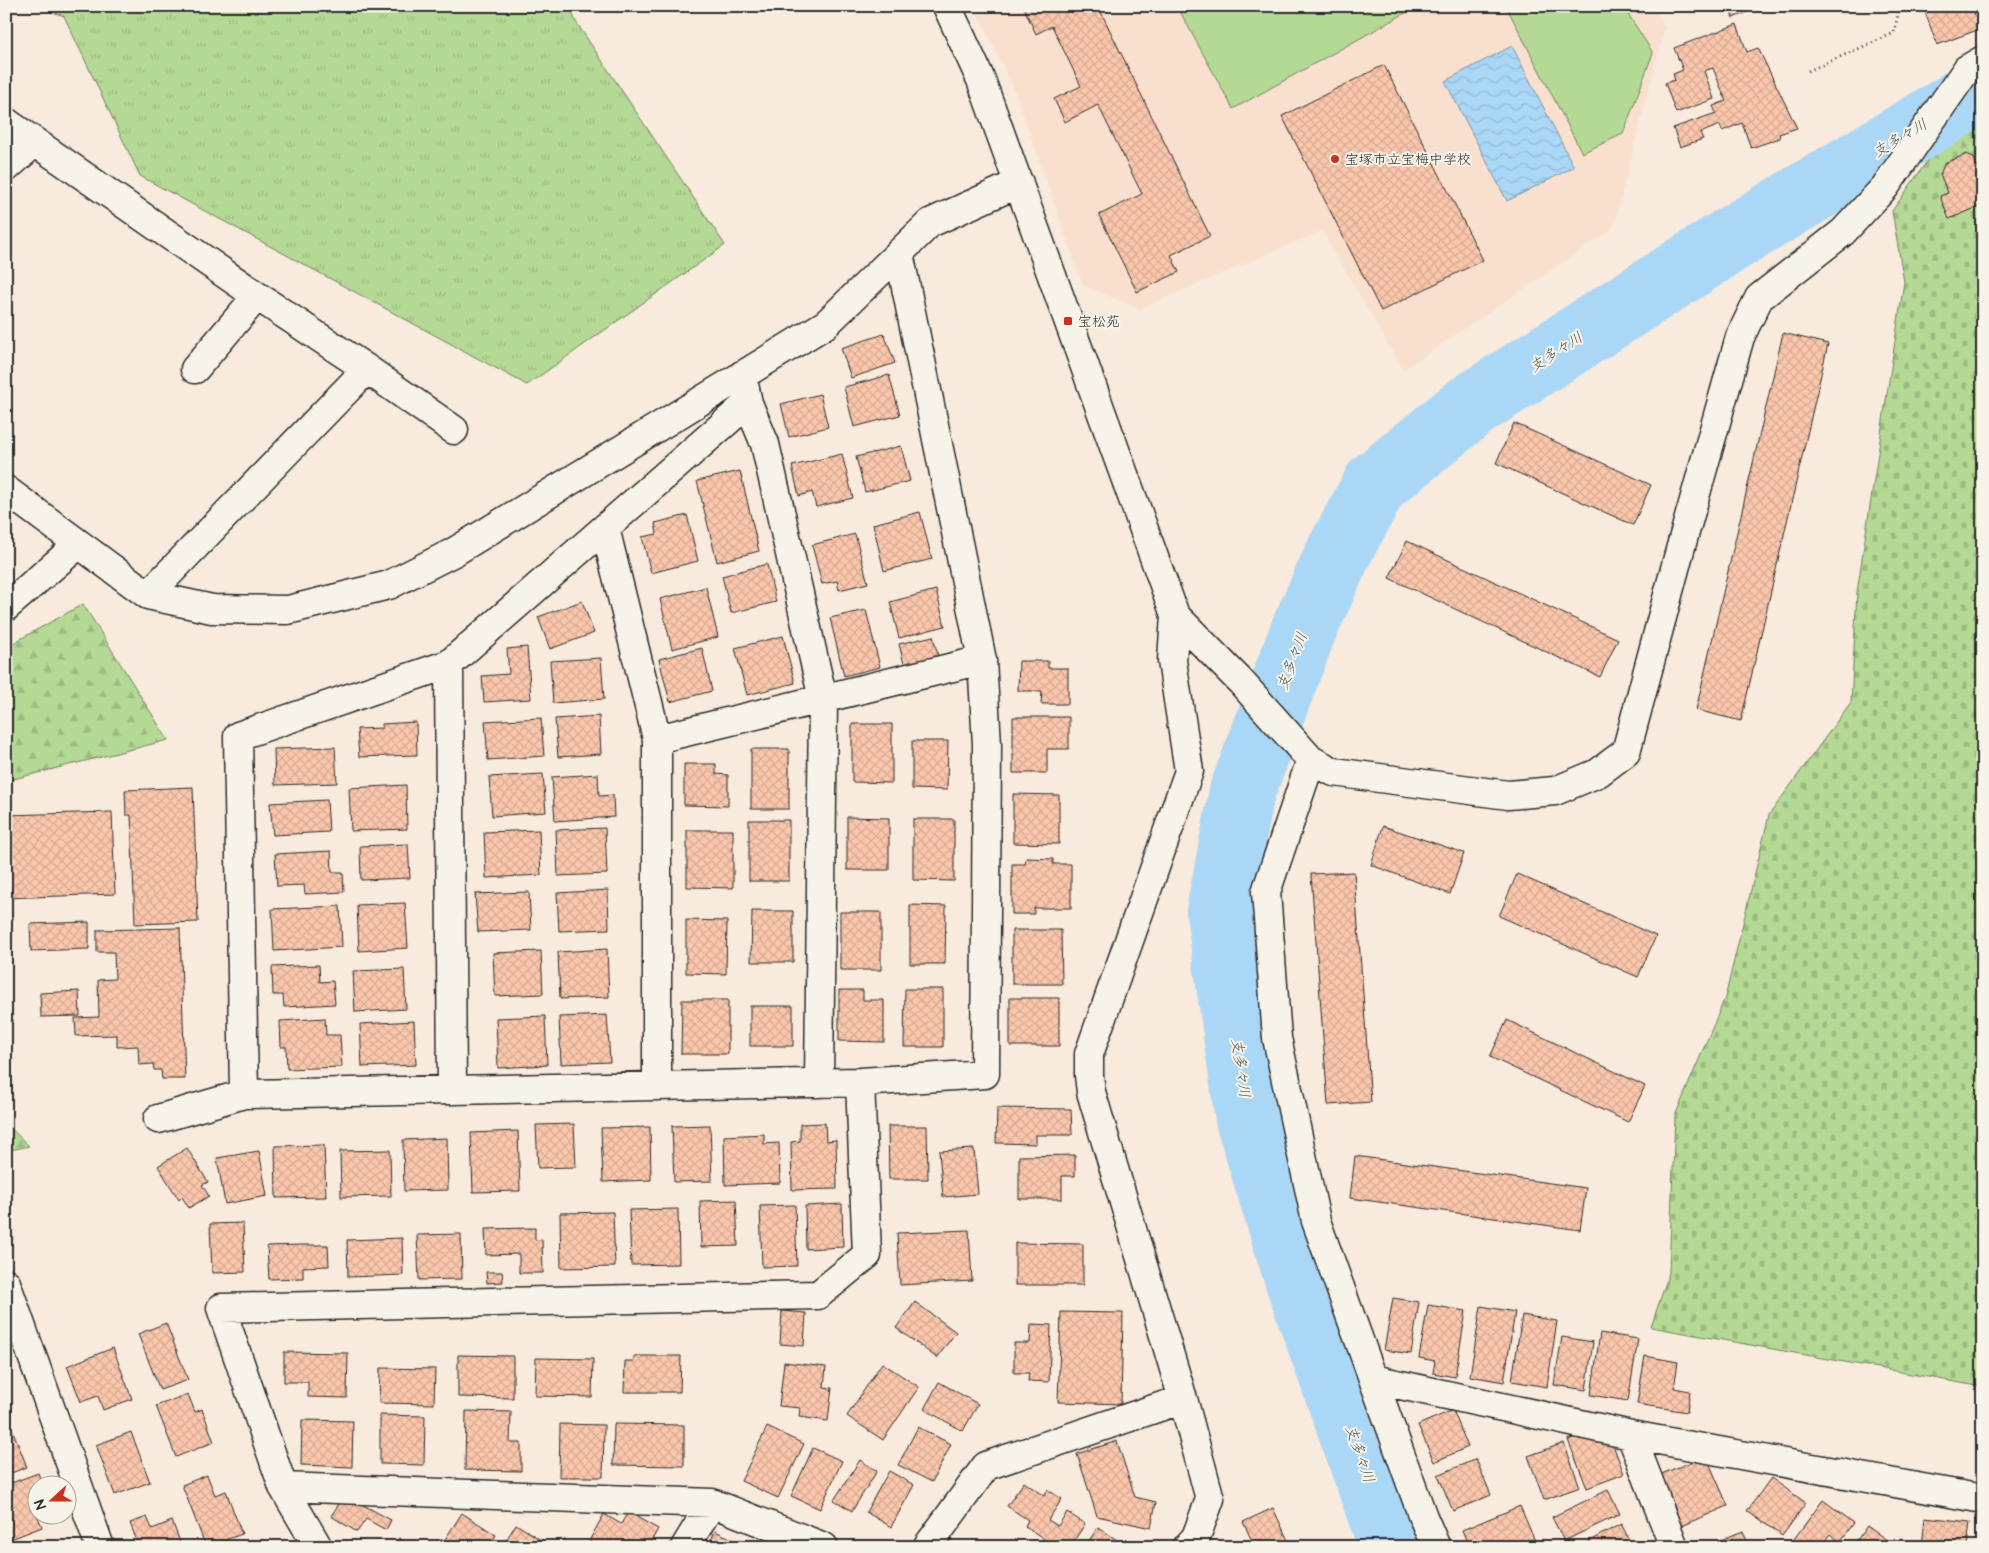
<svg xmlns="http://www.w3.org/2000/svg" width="1989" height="1553" viewBox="0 0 1989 1553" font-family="'Architects Daughter','Klee One',sans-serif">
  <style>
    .built { fill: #f9e0ce }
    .grass { fill: url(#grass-tufts); stroke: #708260 }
    .forest { fill: url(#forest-firs); stroke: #708260 }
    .cemetery { fill: url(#cemetery-stones); stroke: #708260 }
    .pitch { fill: #b4d994; stroke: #708260 }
    .water { fill: url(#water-waves); stroke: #7892a5 }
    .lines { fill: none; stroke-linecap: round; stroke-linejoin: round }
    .river { stroke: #abd7f7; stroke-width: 66 }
    .building { fill: url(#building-cross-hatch); stroke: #2b2b2b }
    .minor-casing { stroke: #2b2b2b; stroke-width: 31 }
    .path { stroke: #2b2b2b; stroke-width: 3; stroke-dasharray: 1 4; stroke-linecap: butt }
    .minor { stroke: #f7f3e8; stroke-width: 28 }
    .poi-dot { fill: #c8321e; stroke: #f7f3e8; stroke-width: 2 }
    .labels { text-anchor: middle; stroke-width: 4; stroke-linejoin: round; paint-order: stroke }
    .poi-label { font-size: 14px; fill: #2b2b2b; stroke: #f7f3e8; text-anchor: start }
    .water-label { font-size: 15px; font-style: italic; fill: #4b565e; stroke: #f7f3e8 }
  </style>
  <defs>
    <pattern id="grass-tufts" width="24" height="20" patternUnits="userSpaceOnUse" patternTransform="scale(1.25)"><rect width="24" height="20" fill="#b4d994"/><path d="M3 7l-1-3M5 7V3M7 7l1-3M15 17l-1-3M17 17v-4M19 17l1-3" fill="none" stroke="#9bba80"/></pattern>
    <pattern id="forest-firs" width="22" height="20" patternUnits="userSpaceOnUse" patternTransform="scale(1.25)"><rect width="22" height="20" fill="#b4d994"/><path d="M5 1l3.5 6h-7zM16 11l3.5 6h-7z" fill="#9bba80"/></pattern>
    <pattern id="cemetery-stones" width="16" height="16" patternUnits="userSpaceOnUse" patternTransform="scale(1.25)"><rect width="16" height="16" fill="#b4d994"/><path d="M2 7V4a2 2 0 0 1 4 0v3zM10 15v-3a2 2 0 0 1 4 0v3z" fill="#9bba80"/></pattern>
    <pattern id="water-waves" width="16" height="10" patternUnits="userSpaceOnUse" patternTransform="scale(1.25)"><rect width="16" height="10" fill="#abd7f7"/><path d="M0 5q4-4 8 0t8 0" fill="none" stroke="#93b9d4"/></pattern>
    <pattern id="building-cross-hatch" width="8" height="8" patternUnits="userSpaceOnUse" patternTransform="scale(1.25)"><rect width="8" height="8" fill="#fbc7ac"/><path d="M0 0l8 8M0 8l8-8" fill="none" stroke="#d7ab94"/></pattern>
  </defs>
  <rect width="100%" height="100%" fill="#f8eadc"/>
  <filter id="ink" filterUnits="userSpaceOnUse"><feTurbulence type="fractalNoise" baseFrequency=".02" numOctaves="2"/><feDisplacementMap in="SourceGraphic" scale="10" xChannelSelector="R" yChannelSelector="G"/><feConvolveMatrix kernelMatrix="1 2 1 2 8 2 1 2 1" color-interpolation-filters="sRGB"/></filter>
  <g filter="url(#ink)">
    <path class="built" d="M974 6H1653L1665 27 1613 229 1403 370 1322 231 1139 309 1083 285 1014 89Z"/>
    <path class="grass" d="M35 6H569L576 22 725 245 527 385 140 176 64 16Z"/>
    <path class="forest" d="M83 604 168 740 6 781V647Z
      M6 1124 29 1146 6 1151Z"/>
    <path class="cemetery" d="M1983 108V1387L1651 1327 1669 1273 1675 1116 1725 998 1769 815 1851 702 1857 592 1904 282 1892 211 1951 127Z"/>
    <path class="pitch" d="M1177 6H1418L1233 109Z
      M1506 6H1623L1653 53 1623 134 1582 153Z"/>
    <path class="water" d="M1512 46 1574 167 1507 201 1445 81Z"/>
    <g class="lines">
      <path class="river" d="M1392 1547 1298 1281 1248 1119 1219 912 1242 792 1304 629 1339 552 1376 483 1471 406 1735 237 1956 105 1983 86"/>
    </g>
    <path class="building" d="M1023 6H1098L1210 236 1171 255 1179 272 1137 292 1099 215 1142 194 1098 105 1065 122 1054 99 1081 86 1052 26 1036 34Z
      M1728 6H1756L1757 8 1733 18Z
      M1940 6H1972L1980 29 1937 45 1925 12Z
      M1737 24 1747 52 1758 48 1797 128 1779 134 1780 138 1751 148 1742 123 1722 131 1720 125 1700 133 1703 139 1680 147 1673 128 1716 113 1713 106 1726 101 1713 68 1704 71 1714 99 1676 113 1665 83 1675 80 1673 74 1683 70 1674 48Z
      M1384 65 1483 260 1381 311 1282 116Z
      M1967 154 1973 157 1983 179 1977 182 1983 195V205L1949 219 1940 196 1948 193 1940 174 1945 163Z
      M1783 333 1828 344 1741 721 1696 710Z
      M884 334 895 363 851 378 841 348Z
      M889 375 900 415 854 427 844 387Z
      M820 394 828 427 789 437 781 404Z
      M1514 423 1651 485 1633 525 1496 463Z
      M901 446 910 481 865 492 856 457Z
      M842 454 853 498 816 507 812 492 799 496 792 466Z
      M740 471 759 551 717 562 697 481Z
      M920 512 932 559 884 571 873 524Z
      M687 515 698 561 651 573 642 537 657 534 655 523Z
      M855 534 868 583 839 590 837 581 822 584 812 545Z
      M1407 541 1618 639 1600 677 1389 578Z
      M767 564 776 602 731 613 722 576Z
      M706 587 718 637 672 649 660 599Z
      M936 590 945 626 899 638 890 602Z
      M582 601 594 633 550 649 538 617Z
      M866 610 880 667 844 676 830 618Z
      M783 636 795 683 747 695 735 648Z
      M933 636 938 656 904 664 899 644Z
      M527 647 531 699 484 702 482 676 509 674 507 649Z
      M702 648 712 691 670 702 659 659Z
      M601 658 604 699 553 703 550 661Z
      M1019 661H1048V668H1068V704H1041L1042 691H1018Z
      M599 716 601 754 558 757 555 719Z
      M1013 717H1069V749H1047V773H1013Z
      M541 718 544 756 488 760 485 721Z
      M416 722 417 755 359 757 357 729 382 728V724Z
      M852 724H892V783L852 782Z
      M912 741H948L947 790 912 789Z
      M335 747 337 783 275 785 274 749Z
      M751 749H789V809H751Z
      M684 764H716V774L728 775V806L684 805Z
      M543 774 546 812 492 816 489 777Z
      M598 774 599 796 613 795 614 817 555 821 552 777Z
      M406 785 407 829 351 831 349 788Z
      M193 787 198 922 135 924 131 815H126L125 790Z
      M1013 794 1059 795V844L1013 843Z
      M327 800 329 832 273 835 270 803Z
      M112 812 115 894 6 898V815Z
      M847 817 889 818V870H847Z
      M913 819H954V881L913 880Z
      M749 820H789V881H749Z
      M1383 826 1464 853 1450 894 1371 865Z
      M605 828 607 874 558 876 556 830Z
      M539 830 541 875 486 878 484 832Z
      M687 830H733V888L687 887Z
      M408 844 410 878 361 880 360 846Z
      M331 851 332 872H343L344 892 305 894 304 885 277 886 275 854Z
      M1026 858 1053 859V864H1071V908H1034V914H1012V864H1025Z
      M1354 872 1371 1102 1328 1105 1311 874Z
      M1517 874 1656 936 1638 977 1499 916Z
      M608 890 609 929 559 931 557 893Z
      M529 892 531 930 478 932 475 894Z
      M405 903 408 948 359 951 357 905Z
      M910 905 946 906 945 964H910Z
      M340 906 342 947 274 951 272 909Z
      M752 911H793V962H751Z
      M840 912H881V970H840Z
      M686 920 727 921 726 974 686 973Z
      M89 922V949L31 951 30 924Z
      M180 928 185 1079H162L161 1070H154L153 1064 139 1065 138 1046 117 1047V1035L76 1036 75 1018 99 1017 98 980 115 979 114 952H97V930Z
      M1012 930H1061L1062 984H1012Z
      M607 949 609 997 560 999 558 952Z
      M541 951 543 994 495 996 493 953Z
      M319 965 320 982 333 981 335 1004 284 1007 283 995H273L272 967Z
      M404 969 406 1009 355 1012 353 971Z
      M905 989H943V1047H904Z
      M839 990H863V1000H884V1042L839 1041Z
      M79 991 80 1016 41 1017 40 993Z
      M1010 998H1059V1046H1010Z
      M682 1000H728V1054H681Z
      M750 1006H793V1046H750Z
      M607 1015 610 1062 561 1064 559 1017Z
      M545 1016 547 1065 498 1068 496 1018Z
      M325 1018 326 1035H340L342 1067 287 1069 286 1047H281L280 1021Z
      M1507 1020 1645 1086 1628 1122 1490 1057Z
      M414 1021 416 1065 362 1067 360 1024Z
      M997 1108 1071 1109 1072 1135H1036V1144L996 1143Z
      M825 1123 826 1141 836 1140 837 1189 792 1190 791 1142 800 1141V1124Z
      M574 1124 576 1167 538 1168 536 1125Z
      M710 1125 712 1181 674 1182 672 1126Z
      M888 1126H927L928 1179H889Z
      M650 1127 651 1180 603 1182 601 1128Z
      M518 1131 520 1191 473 1192 471 1133Z
      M764 1134V1144L779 1143 780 1183 725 1185 724 1136Z
      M447 1138 448 1190 404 1191 403 1140Z
      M324 1145 326 1197 276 1198 275 1146Z
      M187 1148 208 1182 202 1185 209 1196 189 1208 182 1197 179 1200 158 1166Z
      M974 1149 978 1194 943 1197 939 1151Z
      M390 1150 391 1196 341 1197 340 1151Z
      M259 1151 267 1196 225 1204 217 1158Z
      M1075 1155V1176H1062V1199H1019V1156Z
      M1355 1156 1586 1188 1580 1230 1350 1198Z
      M736 1200 738 1246 701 1247 700 1201Z
      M842 1204 843 1247 806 1249 805 1206Z
      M795 1205 797 1266 762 1267 760 1206Z
      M678 1209 679 1264 631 1265 629 1210Z
      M613 1212 615 1267 561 1268 560 1213Z
      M243 1223 245 1272 212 1273 210 1224Z
      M535 1228V1240L542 1239 543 1273H519V1254L486 1255 485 1229Z
      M969 1230 972 1281 900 1285 897 1233Z
      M461 1234 462 1279 419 1280 417 1235Z
      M402 1238 403 1275 348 1277 347 1240Z
      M1015 1243 1083 1244V1285H1015Z
      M302 1245H328L329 1266 303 1267V1278L269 1279 267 1246Z
      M486 1272H502L503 1282 487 1283Z
      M1393 1298 1419 1302 1411 1354 1384 1350Z
      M915 1302 956 1332 937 1358 896 1328Z
      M1428 1305 1466 1311 1455 1377 1433 1373 1435 1361 1419 1358Z
      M1481 1306 1515 1312 1504 1382 1470 1376Z
      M782 1311 806 1313 804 1346 780 1344Z
      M1061 1312 1123 1313 1121 1404 1058 1402Z
      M1522 1315 1557 1321 1547 1387 1512 1381Z
      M166 1323 188 1380 160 1390 138 1334Z
      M1031 1324 1051 1325 1049 1382 1028 1381 1029 1373H1014V1343H1030Z
      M1600 1333 1638 1339 1628 1401 1591 1395Z
      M1562 1337 1593 1342 1586 1390 1554 1385Z
      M113 1348 132 1399 103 1410 98 1396 81 1402 67 1366Z
      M284 1352 348 1353 347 1398 308 1397V1382H284Z
      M458 1355 513 1356V1398L458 1397Z
      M634 1356H681L680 1392H624L625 1361H634Z
      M1645 1356 1678 1362 1674 1388 1690 1391 1687 1412 1637 1404Z
      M536 1358 593 1359 592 1397 535 1396Z
      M784 1362 826 1367 824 1387 832 1388 828 1421 799 1417 800 1408 779 1406Z
      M882 1363 919 1387 883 1440 847 1416Z
      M380 1368 435 1369 434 1404 379 1403Z
      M939 1382 978 1404 963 1431 924 1409Z
      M188 1394 195 1412 202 1409 214 1442 176 1457 156 1406Z
      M1453 1410 1468 1447 1434 1462 1418 1425Z
      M466 1411 511 1412 510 1443H521V1471L465 1470Z
      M380 1415 425 1416 424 1465 380 1464Z
      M302 1420 353 1421 352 1467 301 1465Z
      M9 1421 27 1467 6 1475V1422Z
      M560 1424 604 1425 603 1477H559Z
      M614 1424 684 1425V1466L613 1465Z
      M767 1427 804 1444 778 1498 741 1481Z
      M918 1427 951 1444 932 1482 898 1465Z
      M1594 1431 1610 1437 1624 1474 1587 1488 1568 1440Z
      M131 1432 150 1482 115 1495 96 1445Z
      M1117 1441 1135 1497 1156 1502 1151 1528 1097 1516 1077 1454Z
      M1564 1443 1580 1487 1544 1500 1528 1456Z
      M813 1448 842 1461 820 1509 791 1496Z
      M1706 1456 1728 1506 1681 1526 1659 1475Z
      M1476 1459 1491 1495 1453 1511 1438 1475Z
      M860 1460 877 1471 852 1511 834 1500Z
      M889 1471 914 1485 891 1527 866 1512Z
      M38 1473 43 1486H38V1500L32 1502 42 1527 6 1541V1485Z
      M207 1475 215 1495 226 1491 242 1534 206 1547 182 1485Z
      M1771 1478 1806 1503 1782 1536 1747 1511Z
      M1024 1482 1044 1496 1048 1490 1062 1499 1048 1520 1058 1526 1067 1512 1085 1524 1070 1547H1056L1025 1526 1028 1520 1007 1506Z
      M1608 1490 1620 1514 1564 1541 1552 1517Z
      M352 1499 391 1520 386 1530 366 1519 357 1532 331 1516 341 1501 349 1505Z
      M1823 1500 1854 1523 1840 1542 1830 1534 1820 1547H1796L1791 1543Z
      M1520 1506 1535 1541 1520 1547H1469L1462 1530Z
      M1273 1508 1291 1547H1255L1243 1522Z
      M628 1512 658 1529 648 1547H599L589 1541 604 1514 621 1524Z
      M462 1513 496 1535 489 1547H446L442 1544Z
      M147 1517 152 1529 172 1521 182 1547H139L130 1523Z
      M1925 1517 1970 1522 1967 1547H1922Z
      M516 1524 552 1547H502Z
      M1621 1524 1633 1547H1578Z
      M1867 1526 1891 1543 1888 1547H1852Z
      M1098 1527 1127 1547H1085Z
      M715 1531 750 1547H708Z
      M1743 1531 1749 1547H1703Z
      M399 1538 413 1547H394Z"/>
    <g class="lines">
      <defs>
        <path id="minor" d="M947 6 981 80 1175 615 1172 661 1189 771 1089 1054V1075L1091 1092 1183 1399 1210 1499 1196 1537 1187 1547
          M6 122 257 296 367 369 454 430
          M6 168 35 142
          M195 369 257 296
          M748 403 765 444 823 699 819 1083
          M6 490 148 595 212 609 288 610 389 585 454 552 826 324 930 223 1019 183
          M605 528 657 739V1086
          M148 595 367 369
          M6 607 79 544
          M1175 615 1241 682 1311 760 1334 772 1508 795 1555 791 1598 773 1626 752 1680 550 1740 337 1759 298 1843 232 1885 187 1967 69 1983 60
          M449 664 452 1090
          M657 739 982 660
          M1311 760 1266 892 1277 1038 1316 1221 1423 1517 1436 1547
          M244 1094 238 736 449 664 748 403 742 375
          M158 1119 244 1094 860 1082 985 1074 987 744 982 660 899 253
          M6 1283 100 1547
          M1373 1379 1631 1435 1983 1499
          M1631 1435 1674 1547
          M283 1487 712 1503 824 1547
          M318 1547 283 1487 221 1308 818 1295 867 1255 860 1082
          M685 1547 712 1503
          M927 1547 986 1466 1183 1399"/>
      </defs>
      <use href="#minor" class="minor-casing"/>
      <path class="path" d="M1808 71 1894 33 1900 6"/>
      <use href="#minor" class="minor"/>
    </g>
  </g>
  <g class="poi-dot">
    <circle cx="1335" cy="159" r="5"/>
    <rect x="1063" y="316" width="10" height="10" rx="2.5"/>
  </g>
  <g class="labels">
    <g class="poi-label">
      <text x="1345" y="164">宝塚市立宝梅中学校</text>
      <text x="1078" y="326">宝松苑</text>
    </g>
    <g class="water-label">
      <text transform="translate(1900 138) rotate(-31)" y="5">支多々川</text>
      <text transform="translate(1556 352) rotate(-33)" y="5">支多々川</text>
      <text transform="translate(1292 661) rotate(-69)" y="5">支多々川</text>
      <text transform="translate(1241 1068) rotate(82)" y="5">支多々川</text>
      <text transform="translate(1360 1454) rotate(71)" y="5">支多々川</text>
    </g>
  </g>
  <rect width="1989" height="1553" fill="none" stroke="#f7f3e8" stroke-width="25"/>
  <rect x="12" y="12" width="1964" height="1528" fill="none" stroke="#2b2b2b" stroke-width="2" filter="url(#ink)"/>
  <g transform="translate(52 1500) rotate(249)"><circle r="24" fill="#f7f3e8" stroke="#a5a39c"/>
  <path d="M0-4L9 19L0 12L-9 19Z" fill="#c8321e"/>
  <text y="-8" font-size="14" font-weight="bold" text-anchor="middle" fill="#2b2b2b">N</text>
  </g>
</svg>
